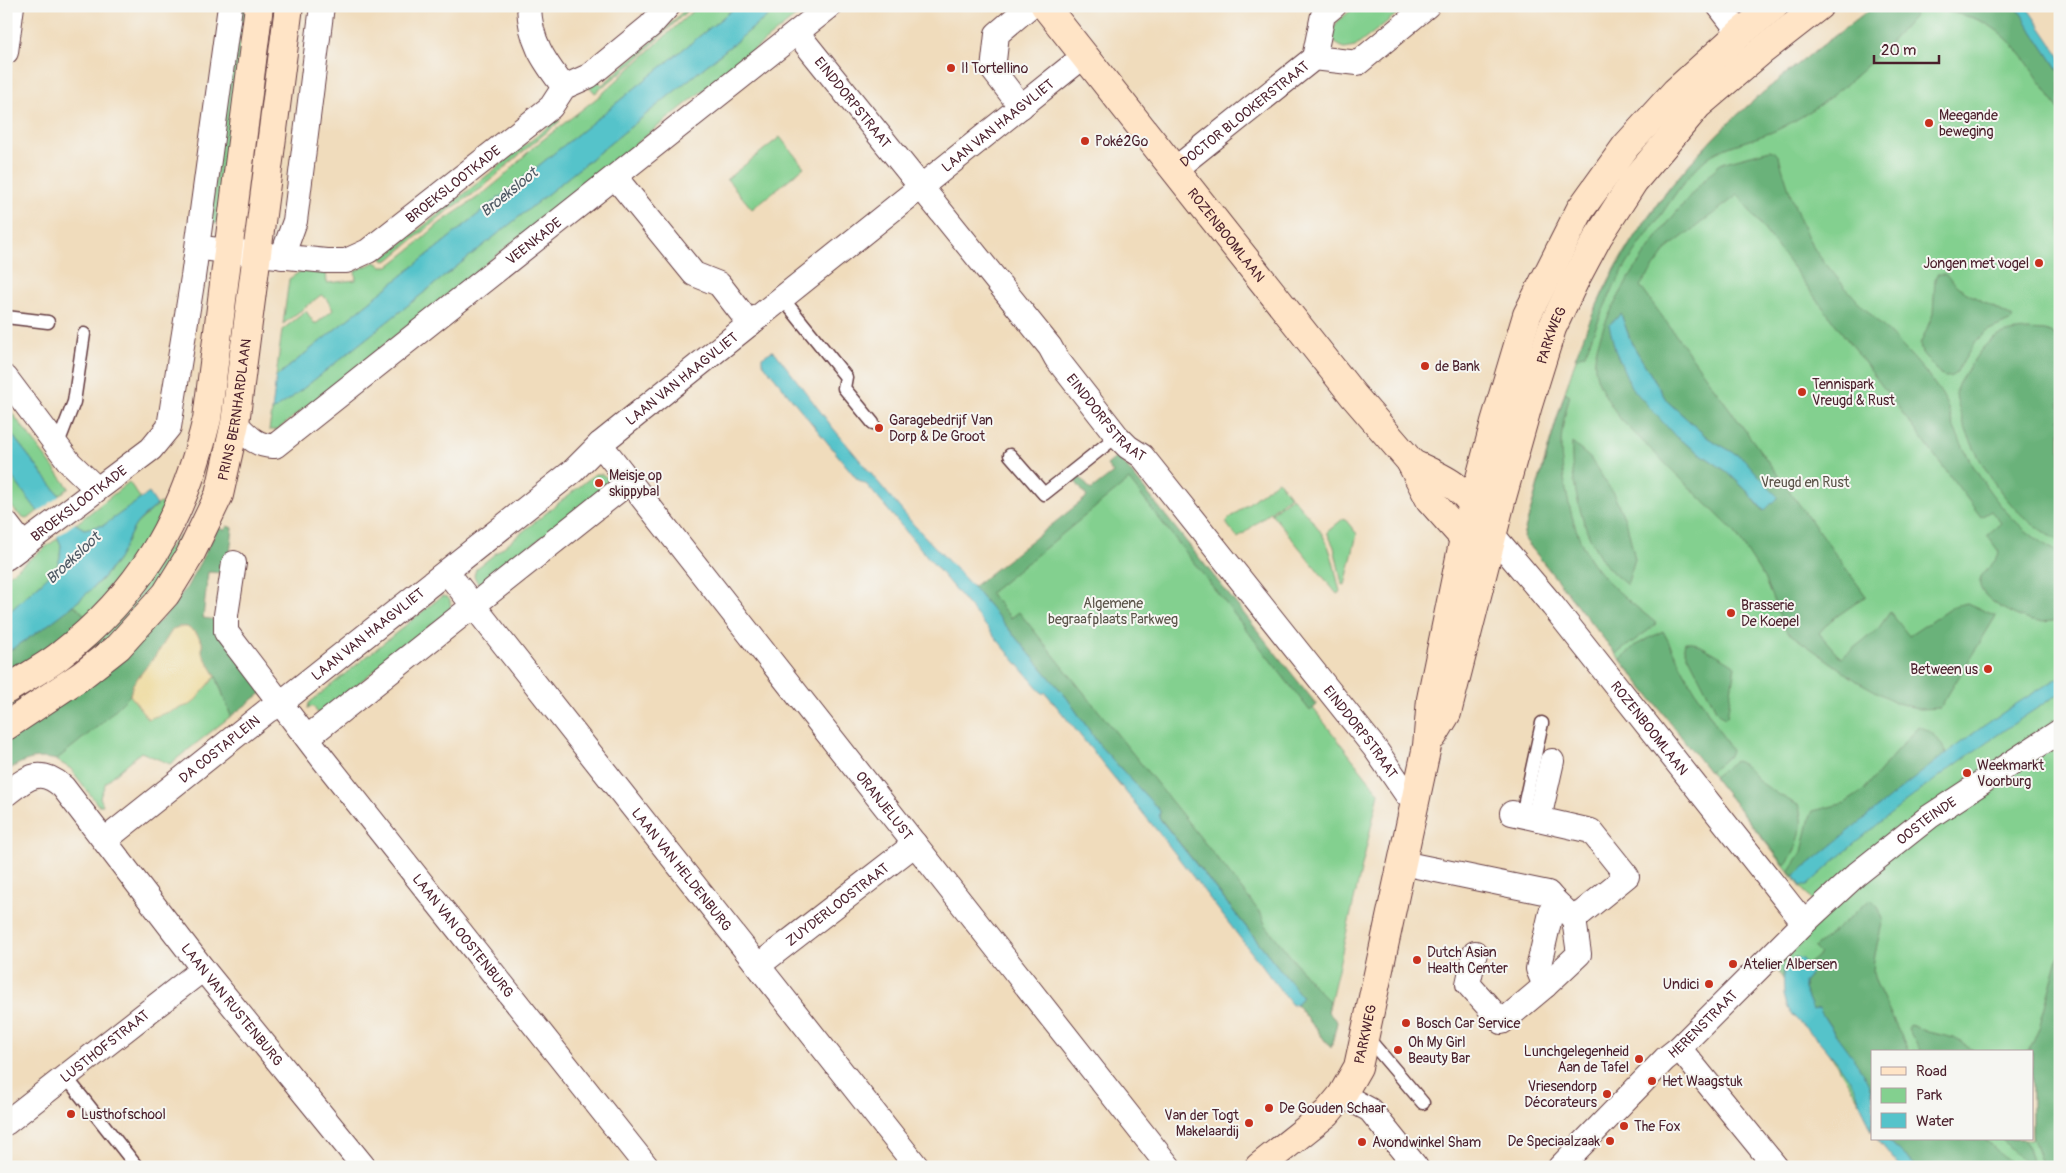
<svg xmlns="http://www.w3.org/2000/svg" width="2066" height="1173" viewBox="0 0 2066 1173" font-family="Pangolin,sans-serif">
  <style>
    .green { fill: #83d08f; stroke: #66785d }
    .forest { fill: #6ab27a; stroke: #5a6852; fill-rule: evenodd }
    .sand { fill: #eeda9e; stroke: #9c7c64 }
    .water { fill: #55c3ca; stroke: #50717a }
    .pier { fill: #f0dcbc }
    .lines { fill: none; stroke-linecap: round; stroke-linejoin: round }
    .lane-casing { stroke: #633b41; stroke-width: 15 }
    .street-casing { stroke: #633b41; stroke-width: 26 }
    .secondary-casing { stroke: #633b41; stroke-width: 30 }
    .lane { stroke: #fff; stroke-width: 12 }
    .street { stroke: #fff; stroke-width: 24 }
    .secondary { stroke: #ffe4c6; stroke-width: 28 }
    .poi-dot { fill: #c8321e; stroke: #f6f6f2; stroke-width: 2 }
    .labels { text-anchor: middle; stroke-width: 4; stroke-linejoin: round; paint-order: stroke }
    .poi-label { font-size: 14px; fill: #4a1f2b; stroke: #f6f6f2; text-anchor: start }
    .street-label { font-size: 14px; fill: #4a1f2b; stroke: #f6f6f2 }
    .park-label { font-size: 14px; fill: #5b5449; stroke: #f6f6f2 }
    .water-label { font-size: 15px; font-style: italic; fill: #4e5863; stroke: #f6f6f2 }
  </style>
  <rect width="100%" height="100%" fill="#f6f6f2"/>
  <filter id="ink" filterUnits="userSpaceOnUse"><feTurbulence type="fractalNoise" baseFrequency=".02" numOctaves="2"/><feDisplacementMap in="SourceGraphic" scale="10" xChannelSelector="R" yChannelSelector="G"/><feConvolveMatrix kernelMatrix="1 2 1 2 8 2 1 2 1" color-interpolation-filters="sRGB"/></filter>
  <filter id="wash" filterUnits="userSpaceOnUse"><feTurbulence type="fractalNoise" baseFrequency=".0096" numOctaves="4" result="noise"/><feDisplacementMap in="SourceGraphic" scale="20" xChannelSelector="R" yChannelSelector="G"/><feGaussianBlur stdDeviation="1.12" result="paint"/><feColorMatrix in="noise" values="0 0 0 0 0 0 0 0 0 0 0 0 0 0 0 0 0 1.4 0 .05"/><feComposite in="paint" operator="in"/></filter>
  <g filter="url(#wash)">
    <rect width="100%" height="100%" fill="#f0dcbc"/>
    <path class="green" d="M237 6H247L221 224 210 223Z
      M688 6H692L633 63 595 93 588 85 596 79 602 85 663 32Z
      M698 6H737L276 377 282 330 306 311 314 323H317L333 310 326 298 321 295 283 324 289 279 301 271 326 273 327 283 356 280 355 271 375 262 382 266H389L412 248 440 223 484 193 501 179 531 149 602 94Z
      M780 6H809L277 430H269L272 411 290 399 524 213Z
      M1356 6H1407L1355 47 1345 49 1335 43 1332 32 1337 22Z
      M1874 6H2023L2060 61V1167H1907L1885 1139H2032V1052H1872V1121L1773 963 1823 915 1523 537C1546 458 1565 378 1598 303 1627 236 1679 170 1732 120 1776 79 1826 43 1874 6Z
      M558 119 560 121 520 154 482 188 446 212 390 259 385 261 381 258 386 256Z
      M780 137 804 167 752 209 727 179Z
      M6 405 69 488 59 495 6 427Z
      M6 469 38 511 28 519C5 511 6 489 6 469Z
      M1128 470 1379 793 1328 1012 1337 1022 1331 1048 1296 1004 1298 998 978 587Z
      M595 474H602L607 478V486L482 584 477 582 474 576 476 569Z
      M1278 480 1290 496 1238 538 1225 522Z
      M129 482 141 499 104 525 84 529 76 524Z
      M1292 497C1302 509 1314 521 1322 534 1333 552 1335 572 1340 592L1337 594 1271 513Z
      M160 503 166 505 131 568 87 617 74 605 101 580 117 561 135 525Z
      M1344 518 1357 534 1345 585 1342 584 1334 547 1327 532Z
      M179 536 185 539C168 567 151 596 128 620 93 656 49 683 6 711V705L52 676Z
      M58 538 61 545 60 557 57 568 6 615V577Z
      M442 596 447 597 450 600 451 609 319 715 313 706 308 709 309 703Z
      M216 676 231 716 170 764 141 752 106 782 100 797 103 805H98L71 769 56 760 133 684Z"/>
    <path class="forest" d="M1874 6 1897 8 1910 6 1915 15C1877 59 1832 103 1779 129 1759 139 1721 146 1706 159 1688 174 1674 196 1661 215 1646 236 1631 256 1619 278 1605 303 1595 329 1585 354L1575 358C1583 339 1590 318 1600 299 1633 233 1678 171 1732 120 1776 79 1826 43 1874 6Z
      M1933 6H2016L2060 73V111C2038 81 2019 41 1985 23 1969 14 1947 14 1933 6Z
      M1770 150 1775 152 1779 157C1788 186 1797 218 1812 245 1817 254 1824 262 1830 269 1864 313 1910 347 1941 393 1949 405 1950 420 1956 432 1978 481 2011 529 2060 553V620C2051 621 2041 623 2032 621 2018 618 1976 598 1980 581 1982 569 1997 564 1999 552L1987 535 2001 523 1991 511 1981 517 1738 195 1669 247 1640 286 1866 596 1830 621 1819 633 1841 658 1878 629 1890 612 1909 636 1954 606 1967 603 1996 616 1940 708 1920 709 1897 703 1857 681 1786 631 1764 578 1734 531 1621 420C1610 403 1592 380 1595 358 1602 302 1678 204 1719 165L1725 162ZM1621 314 1631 342 1667 401 1708 438 1743 458 1763 511 1746 490 1726 471 1676 437 1615 350Z
      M1937 274H1945L1965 292 2012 317V320L1987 331 1976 341 1956 373C1951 377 1948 378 1942 376L1922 353 1920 345 1933 314 1935 279Z
      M2027 330 2045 331 2060 337V541C2048 535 2035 527 2025 518 1996 493 1968 445 1959 408 1958 404 1956 398 1956 393 1956 383 1967 372 1972 363 1987 339 1998 332 2027 330Z
      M1565 392 1570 395C1565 412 1561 430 1561 448 1562 481 1573 534 1591 561 1605 583 1638 608 1657 624L1616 654 1523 537Z
      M1572 443 1590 458 1613 493 1627 524 1635 559 1627 585C1620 579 1611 572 1605 564 1582 533 1570 481 1572 443Z
      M1118 456 1317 705 1310 711 1129 480 990 593 1011 618 1019 612 1233 878 1261 914 1265 924 1313 985 1330 1002 1328 1012 1337 1022 1331 1048 1296 1004 1302 997 1159 817 1160 811 1100 746 1067 698 973 587 1087 497 1075 481 1080 477 1091 490 1113 473 1107 465Z
      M227 526 233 528 230 553 223 573 208 572 203 618 217 620 263 692 231 716 216 676 202 653V642L197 634 187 627H179L173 629 159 651 133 684 130 695 102 723 56 760C36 755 22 760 6 772V739L162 619 187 587 218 528 225 530Z
      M74 605 87 617 57 643 6 678V653L38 632Z
      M1663 631 1687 677 1731 750 1729 756 1709 772 1621 660 1634 646Z
      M1685 642C1686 642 1692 642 1693 642 1698 644 1733 663 1735 666L1727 717 1724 718 1716 710 1684 647Z
      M1918 726C1934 731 1939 740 1947 754L1794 876 1789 872 1802 852 1810 817 1813 811 1845 803 1863 791Z
      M1735 761C1746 763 1754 777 1763 784 1774 792 1786 799 1798 805 1806 823 1798 850 1785 865L1713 777Z
      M1871 899 1878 906 1883 919 1874 959 1873 973 1876 983 1909 1052H1872V1094L1863 1075 1818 1008 1813 1010 1804 989V982L1812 972 1807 965 1820 954 1814 948Z
      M2060 951V1167H2043L2032 1135V1052H2029L2039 1028Z
      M1910 1025 1928 1032 1954 1038 1978 1052H1921L1908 1029Z
      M1887 1139H1984L2016 1167H1917Z
      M2001 1139H2025L2034 1167H2030Z"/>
    <path class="sand" d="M179 627H187L197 634 202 642V653L216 676 192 704 148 719 130 695 133 684 159 651 173 629Z"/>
    <path class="water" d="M737 6H780L524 213 290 399 272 411 276 377Z
      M2016 6H2026L2060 56V73Z
      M1621 314 1631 342 1667 401 1708 438 1743 458 1778 497 1764 511 1746 490 1726 471 1676 437 1631 387 1615 350 1609 325Z
      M772 351 775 352 833 428 913 524 973 587 1067 698 1100 746 1160 811 1159 818 1302 997 1296 1004 1292 1005 1163 838 1045 692 1043 694 867 485 857 479 762 362V357Z
      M6 427 59 495 76 524 84 529 104 525 149 493 157 505C150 512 140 518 135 526 127 538 124 552 115 563 85 601 46 627 6 653V615L57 568 60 557 61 545 58 538 6 469Z
      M2060 677V693C1971 751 1885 813 1807 886H1801L1794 876C1880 807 1964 732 2060 677Z
      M1795 957 1802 959 1812 972 1804 982V989L1813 1010 1819 1008C1832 1035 1864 1065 1872 1094 1875 1105 1872 1121 1872 1132L1854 1086 1838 1063 1820 1042 1792 1015 1787 1006 1784 995 1783 968Z
      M1877 1139H1887L1917 1167H1900Z"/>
    <path class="pier" d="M62 494 78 521 55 538 37 513Z"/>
  </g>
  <g filter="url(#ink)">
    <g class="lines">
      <defs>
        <path id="lane" d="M783 299 846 377 844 388 873 423
          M6 317 48 322
          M57 446 74 402 84 334
          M1010 455 1044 494 1117 436
          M1522 815 1542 723
          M1366 1036 1423 1103
          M66 1077 137 1167"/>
        <g id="street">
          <path d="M529 6C530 41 543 60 564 87"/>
          <path d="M1719 6 1740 33"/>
          <path id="s1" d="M797 33 1050 347 1056 358 1117 436 1128 447 1142 456 1374 747 1407 795 1416 797"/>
          <path d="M6 52 12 6"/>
          <path d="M1314 58 1323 15 1334 6"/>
          <path d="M1021 107 993 70 997 34 1030 6"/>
          <path id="s2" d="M1174 170 1314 58 1358 63 1427 6"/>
          <path d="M615 177 694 274 719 284 750 324"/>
          <path id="s3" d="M210 249 326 261H346L368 251 551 107 564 87 589 76 650 26 668 6"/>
          <path d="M282 257 295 221 322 6"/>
          <path d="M6 378 70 463 97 489"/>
          <path id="s4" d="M235 423C247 435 256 447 275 446L830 6"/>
          <path id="s5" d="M600 444 1169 1167"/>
          <path d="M6 523 23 545"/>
          <path id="s6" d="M1492 534 1553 606 1804 923"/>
          <path id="s7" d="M6 558 151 449 169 427 193 277 230 6"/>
          <path id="s8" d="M234 563 226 615V632L323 759 647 1167"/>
          <path id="s9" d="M447 572 917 1167"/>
          <path d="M308 737 629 482"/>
          <path id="s10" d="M6 794C27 778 40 766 63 787L203 969 364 1167"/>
          <path d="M1512 813 1591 831 1627 876 1574 919 1554 900"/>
          <path d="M1539 819 1552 761"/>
          <path id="s11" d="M105 840 267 711 281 703 573 471 600 444 1084 56"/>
          <path d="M1402 863 1548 893 1554 900 1538 969 1545 986"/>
          <path d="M1475 953 1468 984 1502 1022 1545 986 1579 954 1574 919"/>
          <path id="s12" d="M759 965 915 844"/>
          <path d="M1679 1048 1776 1167"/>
          <path d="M1342 1095 1370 1110 1416 1167"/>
          <path id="s13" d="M6 1123 203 969"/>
          <path id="s14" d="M1560 1167 1665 1059 1679 1048 1804 923 1857 874 1929 817 2060 731"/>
        </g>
        <g id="secondary">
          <path id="s15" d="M1045 6 1353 395 1410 461 1430 500 1464 538"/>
          <path d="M1411 463C1443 478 1461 484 1481 516"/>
          <path d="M6 690C23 679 42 669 58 657 141 593 183 520 207 419L259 6"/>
          <path id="s16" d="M6 726 81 676 118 647 166 594 190 555 219 495 235 423 289 6"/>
          <path id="s17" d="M1433 736 1447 713 1501 501 1528 405 1552 328 1574 282 1598 237 1634 181 1698 105 1759 53 1819 6"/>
          <path id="s18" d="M1259 1167 1327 1113 1342 1095 1358 1067 1427 746 1431 699 1464 538 1495 422 1527 315 1580 210 1626 146 1676 91 1740 33 1774 6"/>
        </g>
      </defs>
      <use href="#lane" class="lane-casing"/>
      <use href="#street" class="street-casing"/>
      <use href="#secondary" class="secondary-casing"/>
      <use href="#lane" class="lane"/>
      <use href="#street" class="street"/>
      <use href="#secondary" class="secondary"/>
    </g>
  </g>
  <g class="poi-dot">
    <circle cx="951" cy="68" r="5"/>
    <circle cx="1929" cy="123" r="5"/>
    <circle cx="1085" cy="141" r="5"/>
    <circle cx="2039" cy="263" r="5"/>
    <circle cx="1425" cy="366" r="5"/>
    <circle cx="1802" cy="392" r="5"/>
    <circle cx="879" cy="428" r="5"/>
    <circle cx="599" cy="483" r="5"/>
    <circle cx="1731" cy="613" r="5"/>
    <circle cx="1988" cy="669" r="5"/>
    <circle cx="1967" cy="773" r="5"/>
    <circle cx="1417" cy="960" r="5"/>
    <circle cx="1733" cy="964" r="5"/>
    <circle cx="1709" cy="984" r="5"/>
    <circle cx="1406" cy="1023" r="5"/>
    <circle cx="1398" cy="1050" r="5"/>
    <circle cx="1639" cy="1059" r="5"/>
    <circle cx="1652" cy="1081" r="5"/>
    <circle cx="1607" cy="1094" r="5"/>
    <circle cx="1269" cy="1108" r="5"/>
    <circle cx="71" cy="1114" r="5"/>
    <circle cx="1249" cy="1123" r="5"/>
    <circle cx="1624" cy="1126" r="5"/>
    <circle cx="1610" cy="1141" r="5"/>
    <circle cx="1362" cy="1142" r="5"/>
  </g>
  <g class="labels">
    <g class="poi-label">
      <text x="961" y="73">Il Tortellino</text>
      <text x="1939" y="120">Meegande<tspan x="1939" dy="16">beweging</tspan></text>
      <text x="1095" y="146">Poké2Go</text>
      <text x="2029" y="268" text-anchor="end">Jongen met vogel</text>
      <text x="1435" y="371">de Bank</text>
      <text x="1812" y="389">Tennispark<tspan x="1812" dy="16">Vreugd &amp; Rust</tspan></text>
      <text x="889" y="425">Garagebedrijf Van<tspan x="889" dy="16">Dorp &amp; De Groot</tspan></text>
      <text x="609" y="480">Meisje op<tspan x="609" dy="16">skippybal</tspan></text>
      <text x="1741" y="610">Brasserie<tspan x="1741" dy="16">De Koepel</tspan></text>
      <text x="1978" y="674" text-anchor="end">Between us</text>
      <text x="1977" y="770">Weekmarkt<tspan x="1977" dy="16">Voorburg</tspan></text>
      <text x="1427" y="957">Dutch Asian<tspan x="1427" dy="16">Health Center</tspan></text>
      <text x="1743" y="969">Atelier Albersen</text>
      <text x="1699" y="989" text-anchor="end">Undici</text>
      <text x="1416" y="1028">Bosch Car Service</text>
      <text x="1408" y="1047">Oh My Girl<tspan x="1408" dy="16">Beauty Bar</tspan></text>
      <text x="1629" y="1056" text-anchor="end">Lunchgelegenheid<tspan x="1629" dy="16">Aan de Tafel</tspan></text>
      <text x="1662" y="1086">Het Waagstuk</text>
      <text x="1597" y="1091" text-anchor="end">Vriesendorp<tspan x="1597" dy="16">Décorateurs</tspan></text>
      <text x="1279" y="1113">De Gouden Schaar</text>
      <text x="81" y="1119">Lusthofschool</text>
      <text x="1239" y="1120" text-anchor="end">Van der Togt<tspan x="1239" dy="16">Makelaardij</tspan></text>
      <text x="1634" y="1131">The Fox</text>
      <text x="1600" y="1146" text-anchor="end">De Speciaalzaak</text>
      <text x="1372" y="1147">Avondwinkel Sham</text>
    </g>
    <g class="street-label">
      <text dy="5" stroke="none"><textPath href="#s1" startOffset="89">EINDDORPSTRAAT</textPath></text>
      <text dy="5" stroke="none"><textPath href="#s2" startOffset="90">DOCTOR BLOOKERSTRAAT</textPath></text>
      <text dy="5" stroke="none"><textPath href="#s11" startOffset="1144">LAAN VAN HAAGVLIET</textPath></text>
      <text dy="5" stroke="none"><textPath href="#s3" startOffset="269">BROEKSLOOTKADE</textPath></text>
      <text dy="5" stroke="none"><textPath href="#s15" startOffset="292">ROZENBOOMLAAN</textPath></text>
      <text dy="5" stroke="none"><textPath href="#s4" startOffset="378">VEENKADE</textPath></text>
      <text dy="5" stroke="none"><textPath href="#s17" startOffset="419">PARKWEG</textPath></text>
      <text dy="5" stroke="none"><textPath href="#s11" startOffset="739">LAAN VAN HAAGVLIET</textPath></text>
      <text dy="5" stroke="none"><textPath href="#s16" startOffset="408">PRINS BERNHARDLAAN</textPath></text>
      <text dy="5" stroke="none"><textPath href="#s1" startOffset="494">EINDDORPSTRAAT</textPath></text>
      <text dy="5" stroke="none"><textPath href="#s7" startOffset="91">BROEKSLOOTKADE</textPath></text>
      <text dy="5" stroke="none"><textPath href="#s11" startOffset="334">LAAN VAN HAAGVLIET</textPath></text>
      <text dy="5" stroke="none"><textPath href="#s6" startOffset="250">ROZENBOOMLAAN</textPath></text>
      <text dy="5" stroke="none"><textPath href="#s1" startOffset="899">EINDDORPSTRAAT</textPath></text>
      <text dy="5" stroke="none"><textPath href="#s11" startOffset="146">DA COSTAPLEIN</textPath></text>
      <text dy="5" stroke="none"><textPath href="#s5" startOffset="460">ORANJELUST</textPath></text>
      <text dy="5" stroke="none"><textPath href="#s14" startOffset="505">OOSTEINDE</textPath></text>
      <text dy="5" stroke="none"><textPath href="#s9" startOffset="379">LAAN VAN HELDENBURG</textPath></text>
      <text dy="5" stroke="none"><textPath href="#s12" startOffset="99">ZUYDERLOOSTRAAT</textPath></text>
      <text dy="5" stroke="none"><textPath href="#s8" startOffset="455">LAAN VAN OOSTENBURG</textPath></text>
      <text dy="5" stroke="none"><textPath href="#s10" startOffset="341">LAAN VAN RUSTENBURG</textPath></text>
      <text dy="5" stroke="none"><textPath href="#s14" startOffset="202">HERENSTRAAT</textPath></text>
      <text dy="5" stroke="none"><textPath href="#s18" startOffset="176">PARKWEG</textPath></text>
      <text dy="5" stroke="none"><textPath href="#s13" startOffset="125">LUSTHOFSTRAAT</textPath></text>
    </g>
    <g class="park-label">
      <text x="1805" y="487">Vreugd en Rust</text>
      <text x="1113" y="608">Algemene<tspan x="1113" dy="16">begraafplaats Parkweg</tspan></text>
    </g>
    <g class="water-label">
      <text transform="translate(509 192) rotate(-39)" y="5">Broeksloot</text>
      <text transform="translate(73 558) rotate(-43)" y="5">Broeksloot</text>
    </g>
  </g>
  <rect width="2066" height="1173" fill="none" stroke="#f6f6f2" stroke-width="25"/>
  <rect x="1871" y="1050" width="162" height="90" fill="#f6f6f2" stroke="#b1a0a2"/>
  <rect x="1881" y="1067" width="25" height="8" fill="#ffe4c6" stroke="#b1a0a2"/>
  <text x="1916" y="1076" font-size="15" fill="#4a1f2b">Road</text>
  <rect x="1881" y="1088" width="25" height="15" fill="#83d08f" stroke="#b1a0a2"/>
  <text x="1916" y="1100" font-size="15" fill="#4a1f2b">Park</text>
  <rect x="1881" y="1113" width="25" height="15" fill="#55c3ca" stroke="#b1a0a2"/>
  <text x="1916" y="1126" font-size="15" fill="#4a1f2b">Water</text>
  <path d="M1874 55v8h65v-8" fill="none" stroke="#4a1f2b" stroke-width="2.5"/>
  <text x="1881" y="55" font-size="15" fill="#4a1f2b" stroke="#f6f6f2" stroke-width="4" paint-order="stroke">20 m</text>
</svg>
